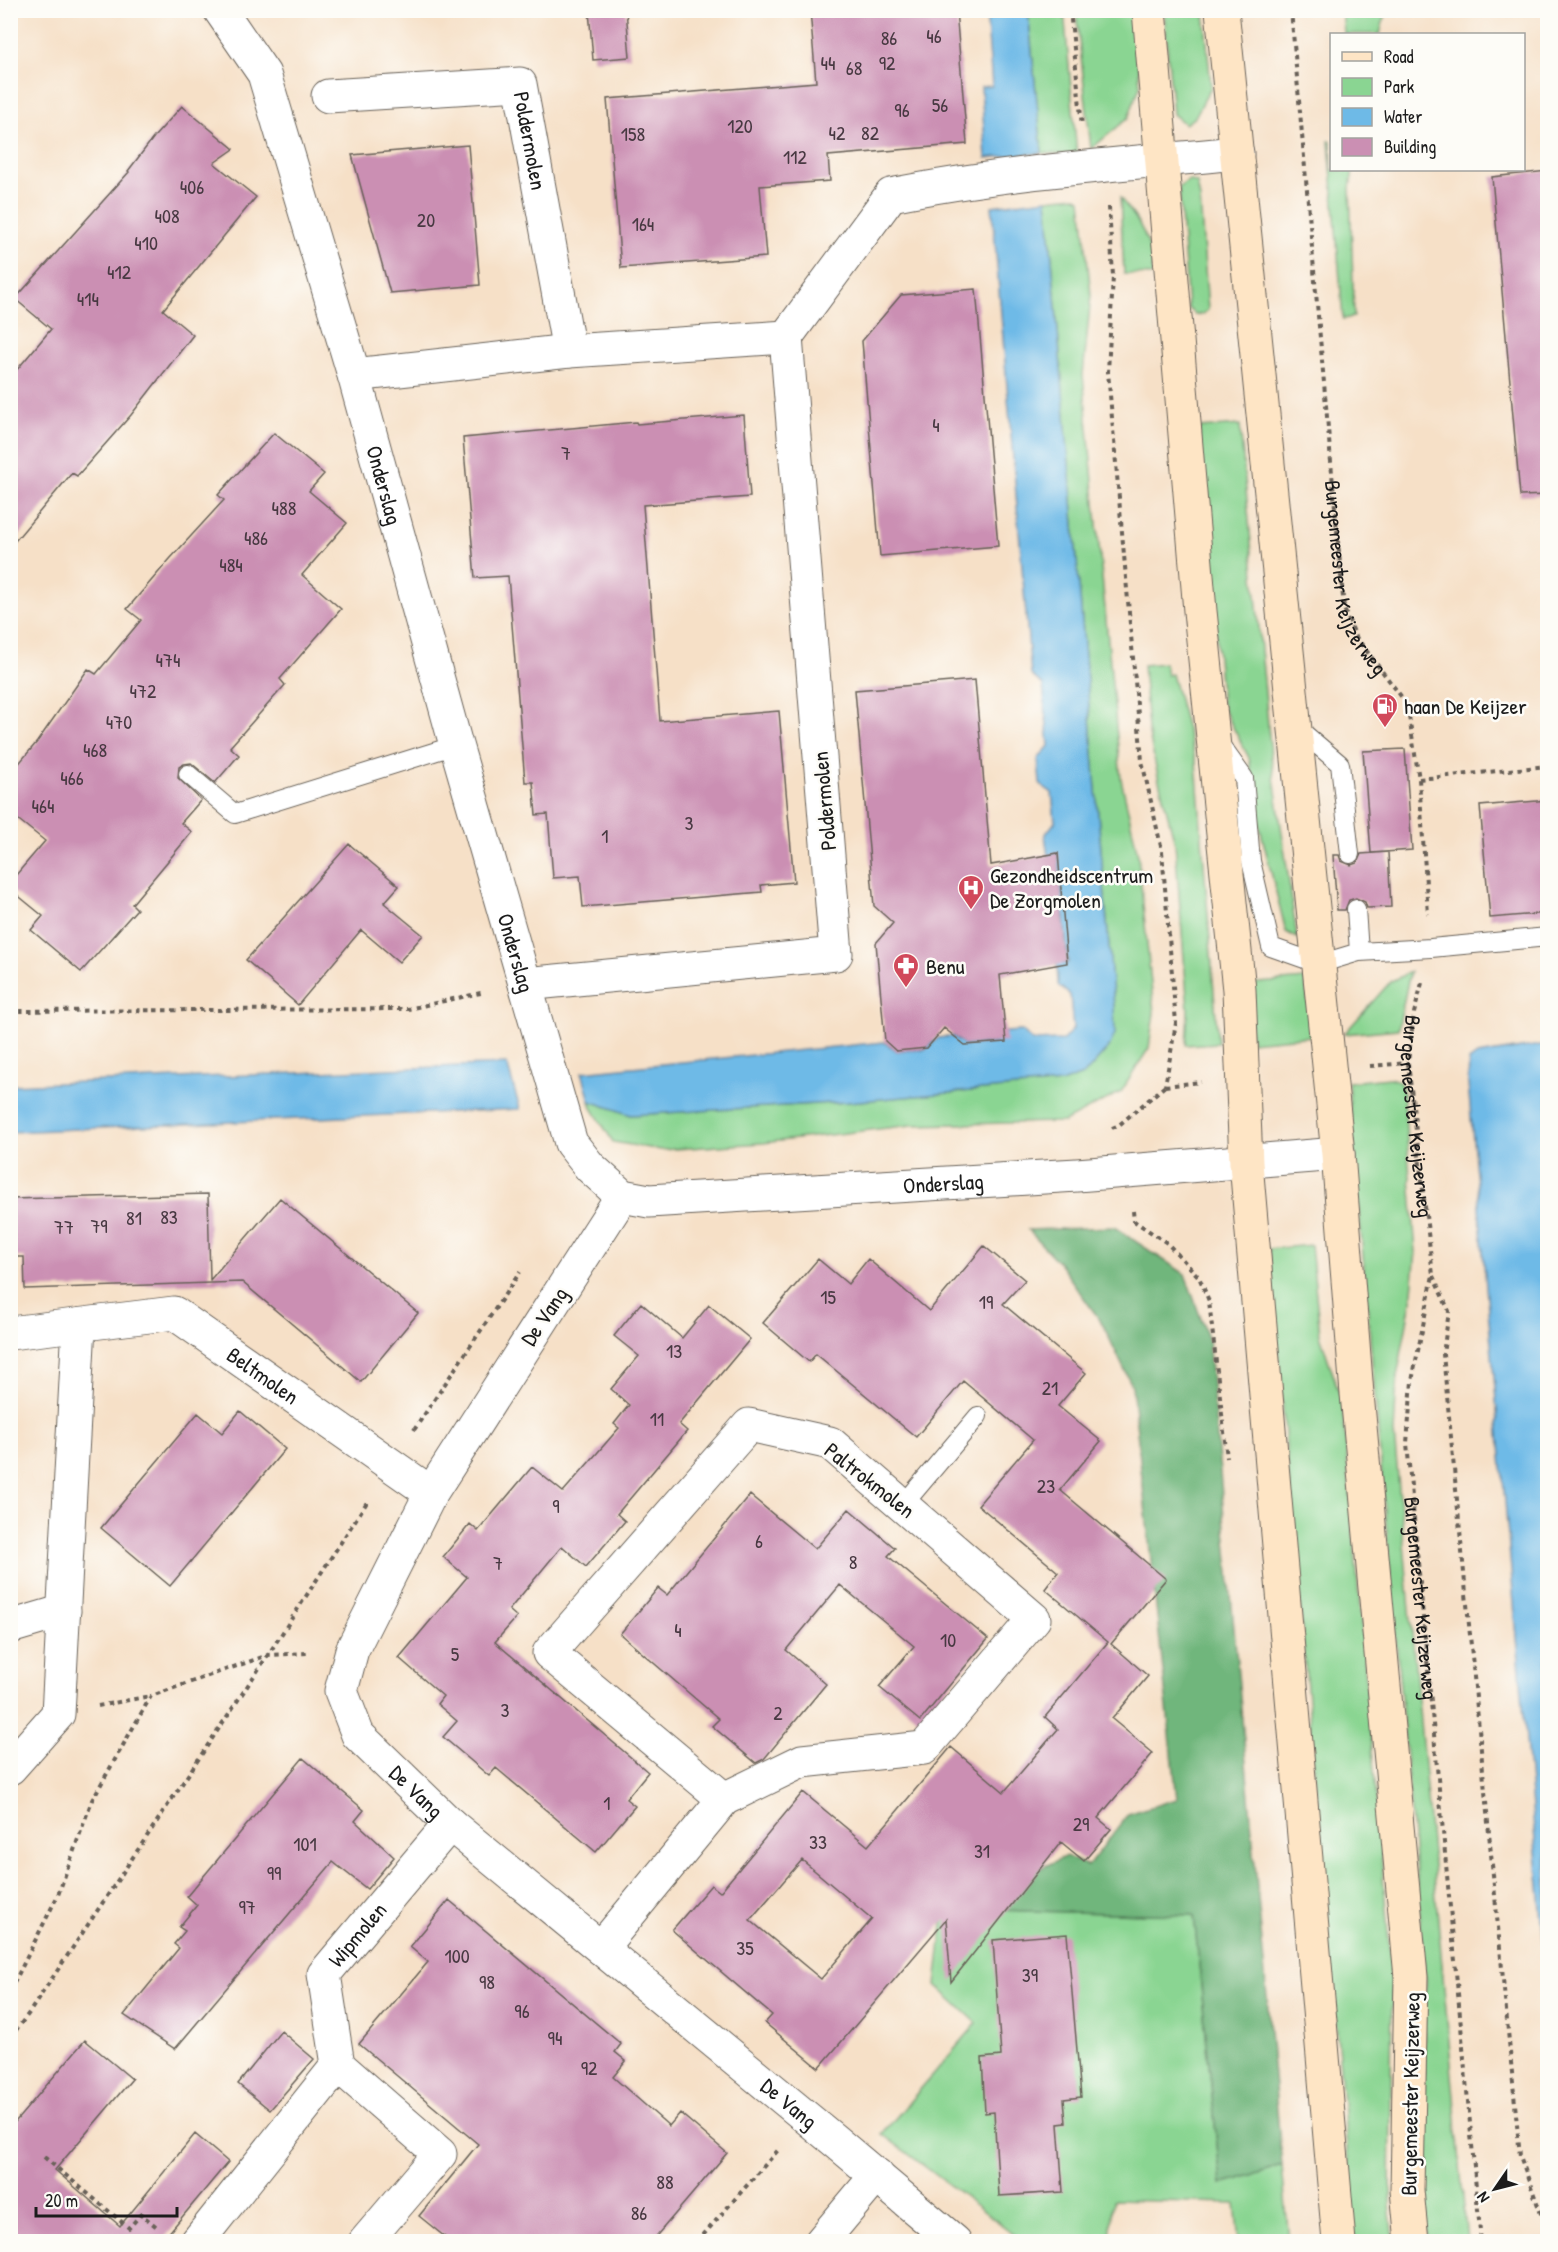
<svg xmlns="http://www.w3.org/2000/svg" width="1558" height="2252" viewBox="0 0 1558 2252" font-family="'Patrick Hand',sans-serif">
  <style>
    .green { fill: #8ad592; stroke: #537857; stroke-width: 1.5 }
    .forest { fill: #6fb67c; stroke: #46694c; stroke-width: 1.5 }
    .water { fill: #6ebae7; stroke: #456b82; stroke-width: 1.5 }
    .building { fill: #cb8fb3; fill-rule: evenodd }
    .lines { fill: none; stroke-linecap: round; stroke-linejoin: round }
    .service-casing { stroke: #686158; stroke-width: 20 }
    .minor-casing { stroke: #686158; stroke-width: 35 }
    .secondary-casing { stroke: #686158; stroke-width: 35 }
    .path { stroke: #686158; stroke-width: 4; stroke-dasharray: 4.5 4.5; stroke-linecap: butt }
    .service { stroke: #fff; stroke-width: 18 }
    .minor { stroke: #fff; stroke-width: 33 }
    .secondary { stroke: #fee5c5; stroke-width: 33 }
    .labels { text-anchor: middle; stroke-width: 5; stroke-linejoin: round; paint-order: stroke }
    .number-label { font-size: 20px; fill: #483942 }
    .street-label { font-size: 22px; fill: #1c1c1c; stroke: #fdfcf7 }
    .poi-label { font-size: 22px; fill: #1c1c1c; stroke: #fdfcf7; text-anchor: start }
  </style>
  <rect width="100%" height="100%" fill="#fdfcf7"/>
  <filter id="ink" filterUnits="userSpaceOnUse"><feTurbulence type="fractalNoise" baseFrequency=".0167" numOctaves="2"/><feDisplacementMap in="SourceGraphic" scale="12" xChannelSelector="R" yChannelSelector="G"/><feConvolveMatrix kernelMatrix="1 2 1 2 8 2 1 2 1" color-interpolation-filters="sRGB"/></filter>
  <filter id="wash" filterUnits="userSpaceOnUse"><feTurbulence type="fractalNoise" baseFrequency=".008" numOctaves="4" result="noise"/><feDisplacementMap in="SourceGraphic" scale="24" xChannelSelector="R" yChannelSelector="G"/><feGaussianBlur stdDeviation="1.35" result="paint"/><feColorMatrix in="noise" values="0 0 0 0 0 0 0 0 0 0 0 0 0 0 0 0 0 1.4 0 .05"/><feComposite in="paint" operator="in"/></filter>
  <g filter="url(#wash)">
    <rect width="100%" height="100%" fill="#f6e0c7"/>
    <path class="green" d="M1028 11H1064L1077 155 1042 153Z
      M1076 11H1134L1140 86 1128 118 1091 149Z
      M1164 11H1204L1211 87 1195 117 1185 124 1173 114Z
      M1342 11H1386L1380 34H1344Z
      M1329 141H1331L1332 170H1353L1350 188 1354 317 1343 319Z
      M1189 180 1197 183 1200 198 1208 310 1202 315 1195 314 1188 308 1179 187Z
      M1075 196 1081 199 1091 295 1083 375 1121 779 1138 855 1154 1013 1149 1048 1121 1092 1064 1122 912 1125 763 1143 661 1150 613 1142 592 1108 590 1101 631 1115 848 1102 1061 1083 1085 1074 1114 1007 1047 199Z
      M1120 198C1139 220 1154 244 1152 275L1124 274Z
      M1240 425 1271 756 1297 938 1286 932 1259 824 1249 758 1222 706 1199 428Z
      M1165 663 1167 675 1172 674 1196 762 1218 1043 1186 1045 1188 1010 1175 843 1159 781 1148 730 1143 665Z
      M1410 972 1398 1029 1344 1034 1391 981Z
      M1305 979 1312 1036 1251 1042 1247 984Z
      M1390 1078 1399 1081 1403 1090 1416 1252 1411 1301 1397 1377 1394 1433 1467 2241H1428L1422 2166 1425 1976 1348 1082Z
      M1311 1245 1320 1335 1342 1401 1392 1980 1390 2203 1394 2241H1355L1269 1249Z
      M989 1910 1194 1915 1221 2184 1282 2166 1289 2241H1239L1235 2203 1113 2200 1110 2241H1023L882 2134 977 2023 936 1985 944 1916Z"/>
    <path class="forest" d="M1114 1227 1185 1274 1208 1338 1282 2166 1221 2184 1194 1915 989 1910 1019 1848 1041 1868 1066 1856 1088 1866 1128 1814 1177 1799 1132 1386 1102 1323 1059 1263 1028 1230Z"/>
    <path class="water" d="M986 11H1028L1042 153 986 158 981 87 992 86Z
      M1047 199 1114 1007 1115 1034 1109 1047 1085 1074 1061 1083 848 1102 631 1115 590 1101 582 1072 884 1042 896 1051 926 1049 938 1038 953 1036 965 1045 995 1043 1005 1032 1022 1031 1032 1041 1063 1040 1073 1029 1070 995 1058 985 1057 961 1063 962 1064 964 1068 963 1058 854 1055 853 1054 857H1048L1045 835 1055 822 1052 793 1040 784 1038 759 1049 746 1043 685 1031 675 992 206Z
      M1547 1044H1548L1547 1977 1468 1083 1469 1061 1477 1055Z
      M507 1064 520 1109 11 1132V1085Z"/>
    <g id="blocks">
      <path class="building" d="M589 10H626L630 57 593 60Z
        M810 10H956L967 144 828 156 830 181 760 186 766 257 621 268 607 99 816 82Z
        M182 106 234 149 214 163 256 197 163 310 193 335 131 415 77 476 72 473 10 547V378L51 329 15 299 129 172 128 171 154 137Z
        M468 145 480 285 390 293 352 155Z
        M1548 171V495L1520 496 1492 177Z
        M976 289 998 546 880 556 862 341 901 295Z
        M744 415 750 497 643 505 660 721 779 711 794 882 761 885 762 892 583 907 580 876 553 878 548 814 536 815 533 782H525L508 576 475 578 463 438 636 422 637 424Z
        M274 433 324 474 309 491 347 523 302 575 341 609 280 679 285 685 230 747 239 755 215 783 191 763 184 764 179 767 178 778 201 800 181 823 192 832 132 904 137 909 81 972 31 930 43 916 10 889V882L45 841 10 813V774L37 742 88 669 96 674 141 620 127 609 170 559 224 500 218 495Z
        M975 680 991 865 1058 853 1067 963 1000 975 1006 1042 965 1045 944 1028 927 1048 896 1051 885 1041 876 943 893 923 874 906 855 690Z
        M1405 749 1412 850 1371 853 1363 751Z
        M1548 800V913L1490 918 1480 806Z
        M349 844 399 886 384 903 423 935 399 962 361 930 298 1005 246 960Z
        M1388 852 1391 907 1367 908 1365 902 1356 898 1349 900 1345 910H1337L1333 855H1339L1341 861 1351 865 1357 863 1361 854Z
        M208 1194 210 1280 280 1198 418 1313 361 1382 242 1282 25 1289 24 1257H10V1199Z
        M984 1246 1025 1280 1003 1304 1086 1373 1058 1406 1101 1441 1060 1490 1166 1579 1111 1644 1148 1676 1112 1719 1153 1753 1098 1818 1111 1829 1084 1861 1061 1842 951 1982 946 1919 819 2068 765 2023 772 2015 672 1930 711 1885 720 1892 803 1792 868 1846 951 1747 1004 1792 1058 1729 1045 1717 1108 1642 1045 1589 1058 1572 978 1505 1033 1440 963 1381 916 1437 816 1354 809 1362 763 1323 818 1259 848 1284 868 1259 929 1311ZM802 1860 872 1919 821 1979 750 1920Z
        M641 1303 682 1338 709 1305 750 1339 679 1424 687 1431 617 1514 625 1521 586 1567 562 1546 509 1610 517 1617 495 1642 648 1772 626 1799 635 1806 596 1852 496 1768 489 1776 443 1737 457 1721 437 1704 443 1696 399 1658 467 1577 443 1557 470 1524 478 1531 532 1467 563 1492 619 1428 614 1424 629 1405 611 1389 639 1356 614 1336Z
        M240 1411 285 1449 170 1586 101 1528 198 1413 222 1433Z
        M750 1495 815 1549 849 1509 895 1548 888 1556 988 1639 920 1721 879 1687 914 1646 840 1585 786 1650 826 1684 764 1759 756 1763 712 1726 719 1719 620 1634 658 1588 667 1595Z
        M303 1758 364 1810 355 1821 394 1857 367 1889 333 1862 175 2049 124 2015 179 1948 174 1944 185 1931 179 1927 197 1905 187 1896Z
        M449 1900 621 2044 615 2052 626 2061 613 2077 669 2126 680 2113 727 2153 652 2241H450L419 2216 478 2144 359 2044 428 1962 410 1947Z
        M1067 1934 1081 2097 1064 2099 1066 2123 1058 2124 1063 2192 999 2196 994 2112 985 2113 982 2058 1001 2056 993 1940Z
        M281 2031 314 2059 270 2110 238 2084Z
        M85 2040 132 2079 55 2170 120 2226 195 2134 228 2162 162 2241H10V2128Z"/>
    </g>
  </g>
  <g filter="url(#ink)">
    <use href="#blocks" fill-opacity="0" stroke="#686158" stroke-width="1.5"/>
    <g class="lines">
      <defs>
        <path id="service" d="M1294 725 1340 764 1350 854
          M1219 743 1244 778 1251 861 1271 947 1319 964 1359 952 1356 909
          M188 774 235 814 456 745
          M1359 952 1431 948 1548 937
          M903 1505 978 1416"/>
        <g id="minor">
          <path id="s3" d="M220 10 264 74 354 375 456 745 571 1143 590 1167 622 1196 649 1201 1077 1175 1338 1154"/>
          <path id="s4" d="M328 96 520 84 569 351"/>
          <path d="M354 375 569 351 786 337"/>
          <path d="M525 984 836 954 786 337 891 195C1005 172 1121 164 1237 153"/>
          <path id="s5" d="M622 1196 431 1493 352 1650 341 1691 358 1735 450 1824 835 2141 955 2242"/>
          <path id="s6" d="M10 1333 174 1313 431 1493"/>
          <path d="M10 1627 64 1611"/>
          <path d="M10 1768 58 1714 79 1325"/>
          <path d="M601 1948 724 1799 802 1761 924 1748 1034 1619 830 1443 749 1425 549 1653 724 1799"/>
          <path d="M338 2065 440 2154 365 2242"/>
          <path id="s7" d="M197 2242 338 2065 324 1974 450 1824"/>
          <path d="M821 2242 877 2175"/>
        </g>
        <path id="secondary" d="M1149 10 1200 611 1239 990 1246 1163 1339 2242
          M1222 10 1338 1154 1357 1394 1411 1977 1407 2190 1412 2242"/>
      </defs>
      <use href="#service" class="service-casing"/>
      <use href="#minor" class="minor-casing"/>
      <use href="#secondary" class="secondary-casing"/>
      <g class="path">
        <path d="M1070 10 1082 126"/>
        <path id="s1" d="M1291 10 1344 609 1356 637 1407 704 1419 779 1428 914"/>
        <path d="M1109 207 1113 276 1108 372 1142 761 1162 851 1176 1023 1165 1086"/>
        <path d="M1419 779 1548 766"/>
        <path id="s2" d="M1422 983 1414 1013 1408 1063 1433 1275 1412 1381 1407 1443 1481 2242"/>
        <path d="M10 1011 408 1009 485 992"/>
        <path d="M1370 1066 1408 1063"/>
        <path d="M1165 1086 1201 1082"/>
        <path d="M1112 1128 1119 1125 1165 1086"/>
        <path d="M1133 1211 1134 1221 1167 1243 1199 1277 1209 1301 1227 1458"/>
        <path d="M1433 1276 1449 1311 1443 1354 1520 2156 1548 2233"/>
        <path d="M414 1430 520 1272"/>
        <path d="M98 1706 150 1696"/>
        <path d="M10 1991 58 1895 92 1800 151 1696 268 1655 309 1653"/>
        <path d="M10 2038 29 2013 268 1655 369 1499"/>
        <path d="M44 2157 129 2228 141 2214 158 2228"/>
        <path d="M697 2242 780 2148"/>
      </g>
      <use href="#service" class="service"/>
      <use href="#minor" class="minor"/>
      <use href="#secondary" class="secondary"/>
    </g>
  </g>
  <defs>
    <symbol id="fuel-pin" viewBox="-11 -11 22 30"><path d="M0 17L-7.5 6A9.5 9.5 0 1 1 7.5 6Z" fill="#d1495b" stroke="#fdfcf7"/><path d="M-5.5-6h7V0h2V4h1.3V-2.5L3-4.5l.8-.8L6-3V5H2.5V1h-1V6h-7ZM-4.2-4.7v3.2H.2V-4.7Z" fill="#fff"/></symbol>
    <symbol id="hospital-pin" viewBox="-11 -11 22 30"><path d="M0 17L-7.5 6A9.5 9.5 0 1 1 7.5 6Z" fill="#d1495b" stroke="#fdfcf7"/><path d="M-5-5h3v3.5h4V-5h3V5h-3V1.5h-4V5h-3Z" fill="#fff"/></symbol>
    <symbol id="pharmacy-pin" viewBox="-11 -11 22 30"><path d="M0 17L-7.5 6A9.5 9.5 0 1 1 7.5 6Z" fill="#d1495b" stroke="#fdfcf7"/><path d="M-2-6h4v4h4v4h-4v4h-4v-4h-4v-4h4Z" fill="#fff"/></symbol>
  </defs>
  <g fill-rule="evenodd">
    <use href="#fuel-pin" x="1370" y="691" width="30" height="40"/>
    <use href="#hospital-pin" x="956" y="873" width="30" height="40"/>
    <use href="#pharmacy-pin" x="891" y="951" width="30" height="40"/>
  </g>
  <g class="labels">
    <g class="number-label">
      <text x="934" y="43">46</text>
      <text x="889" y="45">86</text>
      <text x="828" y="70">44</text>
      <text x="887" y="70">92</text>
      <text x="854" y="75">68</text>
      <text x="940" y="112">56</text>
      <text x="902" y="117">96</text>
      <text x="740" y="133">120</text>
      <text x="837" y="140">42</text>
      <text x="870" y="140">82</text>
      <text x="633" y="141">158</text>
      <text x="795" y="164">112</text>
      <text x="192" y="194">406</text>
      <text x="167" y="223">408</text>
      <text x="426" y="227">20</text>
      <text x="643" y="231">164</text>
      <text x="146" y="250">410</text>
      <text x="119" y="279">412</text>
      <text x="88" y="306">414</text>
      <text x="936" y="432">4</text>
      <text x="566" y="460">7</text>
      <text x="284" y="515">488</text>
      <text x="256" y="545">486</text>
      <text x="231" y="572">484</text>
      <text x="168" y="667">474</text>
      <text x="143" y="698">472</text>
      <text x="119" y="729">470</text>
      <text x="95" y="757">468</text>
      <text x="72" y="785">466</text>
      <text x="43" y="813">464</text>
      <text x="689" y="830">3</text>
      <text x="605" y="843">1</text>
      <text x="169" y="1224">83</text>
      <text x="134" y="1225">81</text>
      <text x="99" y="1233">79</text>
      <text x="64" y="1234">77</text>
      <text x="828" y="1304">15</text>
      <text x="986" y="1309">19</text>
      <text x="674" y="1358">13</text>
      <text x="1050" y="1395">21</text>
      <text x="657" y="1426">11</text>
      <text x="1046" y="1493">23</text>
      <text x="556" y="1513">9</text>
      <text x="759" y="1548">6</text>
      <text x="853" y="1569">8</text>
      <text x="498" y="1570">7</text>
      <text x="678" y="1637">4</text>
      <text x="948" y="1647">10</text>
      <text x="455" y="1661">5</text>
      <text x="505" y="1717">3</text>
      <text x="778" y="1720">2</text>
      <text x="607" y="1810">1</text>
      <text x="1081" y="1831">29</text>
      <text x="818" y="1849">33</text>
      <text x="305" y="1851">101</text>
      <text x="982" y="1858">31</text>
      <text x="274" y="1880">99</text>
      <text x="247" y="1914">97</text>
      <text x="745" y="1955">35</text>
      <text x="457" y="1963">100</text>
      <text x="1030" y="1982">39</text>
      <text x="487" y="1989">98</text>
      <text x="522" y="2018">96</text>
      <text x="555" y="2045">94</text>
      <text x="589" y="2075">92</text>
      <text x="665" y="2189">88</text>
      <text x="639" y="2220">86</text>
    </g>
    <g class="street-label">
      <text dy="8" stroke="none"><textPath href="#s4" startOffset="250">Poldermolen</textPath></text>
      <text dy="8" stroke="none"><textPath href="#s3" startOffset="506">Onderslag</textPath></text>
      <text dy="8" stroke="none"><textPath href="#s1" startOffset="574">Burgemeester Keijzerweg</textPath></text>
      <text transform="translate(824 801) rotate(-95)" y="8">Poldermolen</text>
      <text dy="8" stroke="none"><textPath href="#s3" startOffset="992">Onderslag</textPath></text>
      <text dy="8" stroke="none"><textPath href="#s2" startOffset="135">Burgemeester Keijzerweg</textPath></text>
      <text dy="8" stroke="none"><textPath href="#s3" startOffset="1586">Onderslag</textPath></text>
      <text transform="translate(544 1316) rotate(-56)" y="8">De Vang</text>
      <text dy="8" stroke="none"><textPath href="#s6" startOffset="274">Beltmolen</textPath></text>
      <text transform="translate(870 1480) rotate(38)" y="8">Paltrokmolen</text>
      <text dy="8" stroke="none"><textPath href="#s2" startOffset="621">Burgemeester Keijzerweg</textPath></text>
      <text dy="8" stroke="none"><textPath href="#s5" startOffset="700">De Vang</textPath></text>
      <text dy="8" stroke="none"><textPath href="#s7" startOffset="370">Wipmolen</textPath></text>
      <text transform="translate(1410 2094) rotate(-89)" y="8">Burgemeester Keijzerweg</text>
      <text dy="8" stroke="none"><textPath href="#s5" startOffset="1186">De Vang</textPath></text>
    </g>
    <g class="poi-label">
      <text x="1404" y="714">haan De Keijzer</text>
      <text x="990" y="883">Gezondheidscentrum<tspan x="990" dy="25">De Zorgmolen</tspan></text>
      <text x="926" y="974">Benu</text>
    </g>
  </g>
  <rect width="1558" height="2252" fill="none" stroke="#fdfcf7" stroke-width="36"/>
  <rect x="1330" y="33" width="195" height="138" fill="#fdfcf7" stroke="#a3a29f" stroke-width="1.5"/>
  <rect x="1342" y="52" width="30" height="9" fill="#fee5c5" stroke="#a3a29f" stroke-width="1.5"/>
  <text x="1384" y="63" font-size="18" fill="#1c1c1c">Road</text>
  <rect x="1342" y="78" width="30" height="18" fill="#8ad592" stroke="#a3a29f" stroke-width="1.5"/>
  <text x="1384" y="93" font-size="18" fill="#1c1c1c">Park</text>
  <rect x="1342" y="108" width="30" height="18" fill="#6ebae7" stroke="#a3a29f" stroke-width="1.5"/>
  <text x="1384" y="123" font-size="18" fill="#1c1c1c">Water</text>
  <rect x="1342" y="138" width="30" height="18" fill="#cb8fb3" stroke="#a3a29f" stroke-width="1.5"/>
  <text x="1384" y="153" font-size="18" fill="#1c1c1c">Building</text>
  <g transform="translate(1495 2189) rotate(235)" stroke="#fdfcf7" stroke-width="4.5" paint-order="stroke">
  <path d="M0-4.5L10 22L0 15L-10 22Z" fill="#1c1c1c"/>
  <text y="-9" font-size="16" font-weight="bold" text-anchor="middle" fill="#1c1c1c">N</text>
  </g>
  <path d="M36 2207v9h141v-9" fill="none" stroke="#1c1c1c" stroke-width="3"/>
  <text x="45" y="2207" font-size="18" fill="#1c1c1c" stroke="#fdfcf7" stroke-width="4.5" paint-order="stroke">20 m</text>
</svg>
